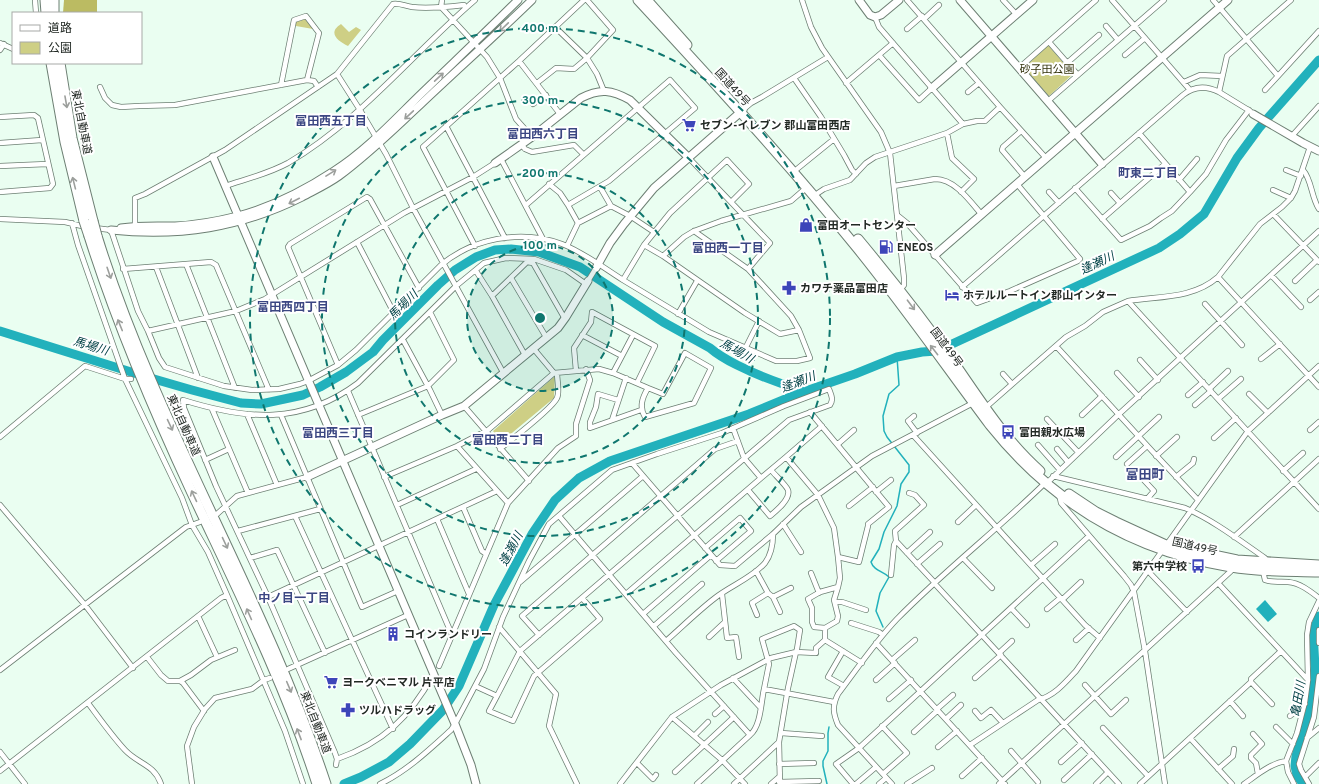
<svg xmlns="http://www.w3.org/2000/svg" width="1319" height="784" viewBox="0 0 1319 784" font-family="Overpass,'Noto Sans JP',sans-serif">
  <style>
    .green { fill: #cecf85 }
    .forest { fill: #bbbb62 }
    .water { fill: #22b1bc }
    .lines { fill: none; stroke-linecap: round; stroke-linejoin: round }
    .stream { stroke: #22b1bc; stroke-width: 1.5 }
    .river { stroke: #22b1bc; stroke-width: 9 }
    .street-casing { stroke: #6d7f73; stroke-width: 6 }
    .secondary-casing { stroke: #6d7f73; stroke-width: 9 }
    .highway-casing { stroke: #6d7f73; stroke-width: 11 }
    .street { stroke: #fff; stroke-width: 4.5 }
    .secondary { stroke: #fff; stroke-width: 7 }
    .highway { stroke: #fff; stroke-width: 9 }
    .highway-bridge-casing { stroke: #6d7f73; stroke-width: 11; stroke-linecap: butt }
    .highway-bridge { stroke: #fff; stroke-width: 9 }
    .oneway { stroke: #9c9f9c }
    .ring { fill: none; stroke: #0f766e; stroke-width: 2; stroke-dasharray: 7 5 }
    .labels { text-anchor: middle; stroke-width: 4; stroke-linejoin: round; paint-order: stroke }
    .park-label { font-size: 11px; fill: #32320b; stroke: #fff }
    .street-label { font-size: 11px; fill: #222924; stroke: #fff }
    .poi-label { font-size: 11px; font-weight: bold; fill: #222924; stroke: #fff; text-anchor: start }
    .neighbourhood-label { font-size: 12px; font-weight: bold; fill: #3b4682; stroke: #fff }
    .water-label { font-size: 12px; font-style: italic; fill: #014045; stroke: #fff }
    .quarter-label { font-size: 13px; font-weight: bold; fill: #3b4682; stroke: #fff }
    .centre { fill: #0f766e; stroke: #fff; stroke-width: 2 }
    .ring-label { font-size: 12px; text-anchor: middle; font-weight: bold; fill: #0f766e; stroke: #fff; stroke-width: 4; stroke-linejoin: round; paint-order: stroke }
  </style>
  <rect width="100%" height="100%" fill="#eafef1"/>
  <path class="green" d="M305 19 313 29 296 26V22Z
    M341 24 349 32 356 27 361 30 348 46C338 41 327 33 341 24Z
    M1048 45 1073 74 1049 96 1024 68Z
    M555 376 554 398 501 442 493 431Z"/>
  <path class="forest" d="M64 0H97V13H63Z"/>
  <path class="water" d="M1265 600 1277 614 1268 622 1256 609Z"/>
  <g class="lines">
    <path class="stream" d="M883 627 876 611 880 593 889 577C883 571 874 571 871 562L879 549 884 532 897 506 901 484 909 472V465L887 437 884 431 883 416 889 394 899 385 897 357
      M827 784 823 766V761L828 751V733L829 727"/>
    <path class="river" d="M0 331 147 377 192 390 241 403 261 404 303 395 320 387 346 372 373 352 383 340 438 285 455 270 476 257 495 250 511 249 539 252 580 267 663 322 710 348C718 355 727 360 737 365 759 376 781 384 804 391
      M344 784 361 777 389 762 410 744 443 710 459 686 494 605 532 534 555 500 579 478 610 461 749 414 800 393 855 374 897 357 922 352 937 351 1159 248 1180 234 1204 214 1237 158 1259 128 1319 60
      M1303 784 1297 775 1295 766 1296 756 1310 711 1315 667 1313 633 1319 616"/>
    <defs>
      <path id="street" d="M35 0 36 13
        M442 0 441 7 487 57 500 78 516 119 532 137
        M802 0 811 27 822 48 881 132 890 153 904 278V285L899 291
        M907 0 1000 107
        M1003 0 1016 14
        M1112 0 1190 90
        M1213 0 1278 76 1319 31
        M875 17 879 27 963 124
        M924 19 939 5
        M1106 26 1118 40
        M555 27 587 58 597 74 604 91
        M907 29 922 16
        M1049 42 1078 75
        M0 43 13 49
        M0 50 4 44
        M879 55 919 100 932 88
        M1125 55 1145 38
        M519 61 560 114
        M1067 63 1099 35
        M1019 68 1096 0
        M337 74 360 110 386 154 413 208 504 374
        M794 78 821 117 844 155 852 170 856 174
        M1184 82 1200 75 1222 76
        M537 83 556 68 574 69 587 58 613 30 587 0
        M846 83 893 43
        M281 85 294 20 306 16 319 33 307 80
        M100 87 105 98 112 105 121 107 139 106 175 105 307 80 314 81 318 87
        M1265 90 1278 76
        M968 92 979 83
        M1219 92 1250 111
        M1048 101 1164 0
        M533 104 546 95
        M744 109 751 103 762 97 828 57
        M0 117 34 115 38 118 53 184 50 188 0 192
        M446 126 505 238
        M1021 131 1003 147 1002 150 1025 177
        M947 133 952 158 974 179 961 192
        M1291 137 1319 106
        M0 143 42 140
        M521 144 525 149 532 152 574 145 583 154
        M1310 147 1295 191 1291 198 1282 207 1260 224 1218 277 1319 387
        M688 157 770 243 748 269
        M501 159 543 239
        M0 166 47 164
        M797 169 834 139
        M1286 170 1301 176
        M1303 170C1312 180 1311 197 1319 209
        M1179 180 1197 159
        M549 184 560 193 568 205
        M225 186C246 179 268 174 288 163 360 121 412 54 475 0
        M894 186 935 179C955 179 970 201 982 215
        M600 187 611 206
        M1075 188 1121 240 1150 226 1161 218 1172 211 1190 192 1139 133
        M1273 190 1291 198
        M1049 192 1059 203
        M1190 192 1206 174 1226 140 1249 110
        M818 193 824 189 850 180 866 163 875 157 947 133 963 124 977 121H985L1000 107 1046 158
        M1111 193 1120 203
        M526 205 670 80 695 108 609 181 568 205 578 223
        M897 215 907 223 977 303 1010 291 1078 261 1080 259 1017 184
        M1274 215 1319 262
        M0 219 65 222 86 227
        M1102 219 1165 164
        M72 223 78 245 125 379 182 498 192 525 208 552 227 595 285 731 303 784
        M135 226V198L145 194 225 150 337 74 393 4C400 3 405 6 412 7 429 9 447 7 464 5
        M95 228 111 230 138 311 148 331 159 358 165 367 224 386 252 390 279 389 300 384 308 381 338 365 356 350 440 266C472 238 521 229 562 244 583 252 604 268 623 280L644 245 670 213 727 160 749 184 731 202
        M357 242 394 313
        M644 245 663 256 684 237 694 231 721 221 791 201 806 188
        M475 246 423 147 519 61 584 0
        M567 246 578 223 611 206 630 216 654 232
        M663 256 745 313 780 334 799 330
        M186 264 235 388
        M156 267 198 378
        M123 269 211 262 216 265 269 390
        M476 271 492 296 525 355
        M1271 275 1301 307
        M511 278 546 337
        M623 280 709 332 776 361H797L810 358 799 330 791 316 748 269 694 231
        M588 281 596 268
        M1295 281 1317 260
        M962 287 1183 95C1194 86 1207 86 1219 92L1227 56 1291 0
        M492 296 527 262 533 263 565 319
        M1310 300 1319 292
        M1128 301C1159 296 1193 299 1218 277
        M1205 304 1242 345
        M678 314 697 281
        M148 331 236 311 265 299 404 213 473 177 495 163
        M582 335 622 356
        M403 340 430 390 442 415
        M1056 346 1153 452 1198 500
        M746 347 759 321
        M533 348 554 373 599 369 613 373 648 388C642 398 639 407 645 417L694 403 711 368 685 353 663 394 648 388
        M1261 359 1280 344
        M1140 360 1158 380
        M338 365 288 247 290 244 367 197 370 199 419 288
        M576 371 574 348 591 322 592 312 655 346 637 383
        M613 373 633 335
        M1117 373 1139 397
        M1003 374 1012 384
        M1209 389 1228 371
        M348 391 452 635
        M1249 394 1268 413
        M1188 395 1203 382
        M1218 399 1241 379
        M618 400 598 394 596 407 590 422V428L641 410
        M1195 405 1211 391
        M464 406 529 481
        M985 408 1066 337 1085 326 1103 312 1128 301 1319 509
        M212 409 248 493
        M247 414 277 485
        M281 415 362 607 398 591
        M358 415 428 386 454 360 430 312
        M1082 415 1102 396
        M914 416 908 421 917 433
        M1047 419 1078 452
        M612 420 626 378
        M733 428 744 458 761 478 786 457 818 495 834 528 838 557 859 562 868 526V524L889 507 810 412
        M1310 430 1319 422
        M913 435 1085 625 1100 638
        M0 437 85 366 125 379H131
        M1214 438 1236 418
        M838 444 854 430
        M1038 445 1060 470
        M457 446 508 503
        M500 449C512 439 552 409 557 398 560 392 557 380 557 373
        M1057 449 1068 462
        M1156 456 1177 437
        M786 457 822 426
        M1116 457 1159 417
        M205 460 229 449
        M632 463 720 565 735 566 773 534 801 507 872 456 973 403
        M1127 464 1147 446
        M1283 471 1303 453
        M1053 476 1185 508C1213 520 1239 540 1265 558L1267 562
        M384 477 457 446 488 430 554 373
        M1141 477 1154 491 1147 499
        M1176 477 1193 463 1194 459
        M748 490 770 516C776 511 791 499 788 490 786 485 775 475 771 470
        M876 492 891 480
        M909 493 915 495 924 505 895 531 896 541 935 583
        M1059 494 1061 503 1124 576 1131 585 1134 592 1145 651 1165 784
        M0 505 85 605 133 668
        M397 505 476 469
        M849 506 873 487
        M463 507 482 551 486 554
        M217 514 237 496 307 477
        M295 516 393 729
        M559 516 676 653 750 735 697 784
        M437 519 469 594
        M958 522 976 505
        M783 524 801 552
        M238 531 320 509
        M1234 537 1319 459
        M705 548 740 518 751 531 716 561
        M907 553 930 532
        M838 557 840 578 838 587
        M250 558 277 550 325 653
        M963 558 992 588
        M917 564 940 544
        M1031 565 1055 544
        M756 571 768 593 752 603 757 615
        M1148 571 1187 612
        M1263 571 1265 580C1272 583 1280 581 1288 582 1300 583 1310 591 1319 598
        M811 573 819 593
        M891 575 894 545 896 541
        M520 582 643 476
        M1218 583 1308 680
        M935 584 1119 784
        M768 593 773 597 780 612
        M626 594 761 478
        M722 594 727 638 736 637 739 657
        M268 597 497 491
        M773 597 791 588
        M835 602H842L866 610
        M1011 608 1027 625
        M1047 609 1059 599 1064 598 1081 582
        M643 614 711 555
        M198 616 217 657
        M851 623 879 632 883 635
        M654 626 702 584
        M499 627 556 694 549 726 577 784
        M825 628 837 621 838 616 834 600 838 587 820 592 808 599 812 608V622L814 627 825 628V640
        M1319 630V643
        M539 635 522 616 715 449 738 441
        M709 637 725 622
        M1076 640 1089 628
        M666 641C682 627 698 611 715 598 730 586 752 578 765 563 771 555 773 544 773 534
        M876 643 1005 784
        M843 651 828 677 844 686
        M999 653 1012 641
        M147 657 161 675 168 681H180L183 683 204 711
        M892 660 915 640
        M439 666 508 503 558 448 576 436V424L590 380 586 369
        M288 669 408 615
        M0 670 186 527 200 522
        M733 678 760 707
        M975 678 1001 655
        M876 680 895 663
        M180 681 191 675 211 660 235 650
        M1251 682 1272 704
        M1085 685 1111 714 1126 700
        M475 686 497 696 489 711 513 721 534 676 600 619 582 598
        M764 689 769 664 762 639 794 626 800 630 797 649 796 652 816 653V648L825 640 862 663
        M889 699 911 680
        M1230 701 1243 716
        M88 703C100 719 112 736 125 750 138 764 154 764 161 784
        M937 709 953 695
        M975 711 981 718 991 710 1003 723
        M715 714 724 706
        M1290 716 1305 704
        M672 717 722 760 745 784
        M946 719 961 705
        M882 726 907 753 883 774
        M1276 727 1293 744
        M1103 728 1148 776
        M914 732 938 710
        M781 733 822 736
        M1253 734 1262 744 1251 755V758L1256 763 1258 774
        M750 735C761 726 761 702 764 689L834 702
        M694 736 708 722
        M1190 738 1232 784
        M1307 738 1319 728
        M970 745 1038 700C1054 696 1065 683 1076 671L1248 431 1319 366
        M938 747 957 731
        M1011 751 1038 782
        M0 752 25 784
        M337 759C383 743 410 717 433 675
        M1061 762 1082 743
        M637 763 653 779 656 775
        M779 764 814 763
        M336 765 337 759 335 753 268 597 216 486 184 408 183 400C247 420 302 425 358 383L456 286 484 263 506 258 534 259 566 270 586 284
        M1218 769 1233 756 1234 749
        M0 771 221 598 227 595
        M675 772 734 717
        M962 776 982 758
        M1305 777 1319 763
        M1064 780 1092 754
        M779 782 819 781
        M192 784 187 746 194 727 205 709 215 698 252 689 264 680 270 678
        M380 784C407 771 429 750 451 730L455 724 484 669 503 617 529 561 549 524 612 470 657 454 722 433 784 406 829 389C831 395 834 399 830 405L789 420 520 651 497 696
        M620 784 672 717 721 685 771 658 796 652 788 688 779 742 780 784
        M734 784 779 742
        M771 784 779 777
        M853 784 836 764 859 748 1089 536
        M856 784 876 767
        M879 784 886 778
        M892 784 838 725C833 713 832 706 838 694 857 669 875 642 897 619 944 571 997 530 1045 483L1050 480 1118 415 1319 231
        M907 784 932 768
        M999 784 1231 571 1232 567
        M1096 784 1108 772
        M1140 784 1251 682V679L1281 651
        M1244 784C1257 775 1271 763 1286 761
        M1294 784 1288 772 1286 761 1297 733 1305 702 1308 680 1307 635 1309 622 1319 601
        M1309 784 1301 770 1299 764 1314 717 1319 676"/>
      <path id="secondary" d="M859 0 870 15 875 17 881 15 899 0
        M960 0 1102 164
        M932 88 1033 0
        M1253 114 1303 143 1319 151
        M213 157 455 724 471 765 476 784
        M495 163 532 137 581 98C600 88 612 90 630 100L688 157
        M121 228C139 225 157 226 175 226 196 225 218 221 238 216 272 207 305 190 334 171 367 150 394 120 422 93 454 62 486 32 518 0
        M111 230C180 237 240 228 302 197 315 190 328 184 339 176 369 154 394 129 421 104 458 69 496 35 532 0
        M935 255 1228 0
        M596 268 610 243 624 224 654 188 743 110
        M307 477 442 415 464 406 558 328 566 317 588 281"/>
      <path id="highway" d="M45 0 46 13
        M54 0V13
        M638 0C713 81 788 163 858 249 904 306 946 366 990 425 1053 504 1132 551 1231 567 1260 572 1290 571 1319 572
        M647 0 687 45
        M51 63 65 142 84 221
        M60 63 72 138 93 221
        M89 236C117 325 153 409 192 493 237 589 285 684 317 784
        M97 236C156 426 264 596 326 784
        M858 239C893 281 926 323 957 367 982 403 1006 441 1040 471
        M1069 494 1096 512 1116 522 1166 545 1237 560 1319 565"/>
    </defs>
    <use href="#street" class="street-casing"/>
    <use href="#secondary" class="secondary-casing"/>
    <use href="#highway" class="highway-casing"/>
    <use href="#street" class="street"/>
    <use href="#secondary" class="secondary"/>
    <use href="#highway" class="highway"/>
    <defs>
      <path id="highway-bridge" d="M84 221 89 236
        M93 221 97 236"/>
    </defs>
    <use href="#highway-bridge" class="highway-bridge-casing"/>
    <use href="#highway-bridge" class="highway-bridge"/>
  </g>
  <defs><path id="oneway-shaft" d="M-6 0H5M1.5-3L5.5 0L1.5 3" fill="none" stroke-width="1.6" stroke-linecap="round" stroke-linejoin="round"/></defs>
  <g class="oneway">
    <use href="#oneway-shaft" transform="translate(504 27) rotate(136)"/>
    <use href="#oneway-shaft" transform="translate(439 77) rotate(-43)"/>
    <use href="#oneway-shaft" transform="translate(66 102) rotate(80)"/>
    <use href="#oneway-shaft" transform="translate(409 115) rotate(137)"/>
    <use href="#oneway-shaft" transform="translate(331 173) rotate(-32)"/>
    <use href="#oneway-shaft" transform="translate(74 183) rotate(-104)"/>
    <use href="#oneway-shaft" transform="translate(294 201) rotate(153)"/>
    <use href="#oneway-shaft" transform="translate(109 273) rotate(71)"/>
    <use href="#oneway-shaft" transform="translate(911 305) rotate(53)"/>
    <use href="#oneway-shaft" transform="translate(120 325) rotate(-112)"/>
    <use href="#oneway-shaft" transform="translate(934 350) rotate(-128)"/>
    <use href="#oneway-shaft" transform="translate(170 425) rotate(65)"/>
    <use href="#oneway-shaft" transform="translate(194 496) rotate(-115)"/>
    <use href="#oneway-shaft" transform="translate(225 543) rotate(65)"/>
    <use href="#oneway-shaft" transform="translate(249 614) rotate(-114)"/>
    <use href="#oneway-shaft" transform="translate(289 687) rotate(67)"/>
    <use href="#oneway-shaft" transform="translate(299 734) rotate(-111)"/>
  </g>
  <circle cx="540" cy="318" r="73" fill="#0f766e" fill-opacity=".12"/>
  <g class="ring">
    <circle cx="540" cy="318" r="73"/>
    <circle cx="540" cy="318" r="145"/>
    <circle cx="540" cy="318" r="218"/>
    <circle cx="540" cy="318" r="290"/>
  </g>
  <defs>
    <symbol id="supermarket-bare" viewBox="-9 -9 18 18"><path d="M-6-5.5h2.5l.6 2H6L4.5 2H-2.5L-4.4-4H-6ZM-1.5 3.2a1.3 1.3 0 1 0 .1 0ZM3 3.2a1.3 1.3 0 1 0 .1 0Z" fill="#3d45b9" stroke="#fff" stroke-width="2.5" paint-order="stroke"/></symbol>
    <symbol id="shop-bare" viewBox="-9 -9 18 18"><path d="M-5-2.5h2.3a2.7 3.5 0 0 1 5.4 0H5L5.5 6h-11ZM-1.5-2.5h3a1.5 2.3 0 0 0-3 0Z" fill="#3d45b9" stroke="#fff" stroke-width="2.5" paint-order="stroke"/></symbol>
    <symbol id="fuel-bare" viewBox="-9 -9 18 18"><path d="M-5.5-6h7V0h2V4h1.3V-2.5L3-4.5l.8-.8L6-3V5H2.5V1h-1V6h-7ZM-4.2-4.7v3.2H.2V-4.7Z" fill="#3d45b9" stroke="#fff" stroke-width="2.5" paint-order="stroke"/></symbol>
    <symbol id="pharmacy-bare" viewBox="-9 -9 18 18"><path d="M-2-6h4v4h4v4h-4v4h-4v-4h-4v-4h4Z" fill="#3d45b9" stroke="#fff" stroke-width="2.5" paint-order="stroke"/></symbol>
    <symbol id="hotel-bare" viewBox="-9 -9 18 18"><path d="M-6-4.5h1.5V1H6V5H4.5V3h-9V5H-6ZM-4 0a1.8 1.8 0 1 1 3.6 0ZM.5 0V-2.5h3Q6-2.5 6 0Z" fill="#3d45b9" stroke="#fff" stroke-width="2.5" paint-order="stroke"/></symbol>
    <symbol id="bus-bare" viewBox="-9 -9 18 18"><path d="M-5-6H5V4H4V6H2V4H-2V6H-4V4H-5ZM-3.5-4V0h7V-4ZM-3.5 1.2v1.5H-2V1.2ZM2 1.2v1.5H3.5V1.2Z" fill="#3d45b9" stroke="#fff" stroke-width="2.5" paint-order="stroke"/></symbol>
    <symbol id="building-bare" viewBox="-9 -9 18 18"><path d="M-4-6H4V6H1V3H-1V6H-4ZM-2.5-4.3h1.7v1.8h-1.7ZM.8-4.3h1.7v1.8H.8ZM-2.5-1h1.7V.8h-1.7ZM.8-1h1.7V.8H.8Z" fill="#3d45b9" stroke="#fff" stroke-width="2.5" paint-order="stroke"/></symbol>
  </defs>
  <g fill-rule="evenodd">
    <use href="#supermarket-bare" x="679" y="115" width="20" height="20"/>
    <use href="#shop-bare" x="796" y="215" width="20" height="20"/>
    <use href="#fuel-bare" x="876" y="237" width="20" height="20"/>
    <use href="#pharmacy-bare" x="779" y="278" width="20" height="20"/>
    <use href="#hotel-bare" x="942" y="285" width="20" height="20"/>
    <use href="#bus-bare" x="998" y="422" width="20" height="20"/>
    <use href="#bus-bare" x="1188" y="556" width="20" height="20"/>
    <use href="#building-bare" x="383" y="624" width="20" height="20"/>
    <use href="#supermarket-bare" x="321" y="672" width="20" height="20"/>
    <use href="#pharmacy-bare" x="338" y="700" width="20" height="20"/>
  </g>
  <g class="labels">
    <g class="park-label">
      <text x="1047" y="73">砂子田公園</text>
    </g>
    <g class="street-label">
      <text transform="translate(733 87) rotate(48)" y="4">国道49号</text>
      <text transform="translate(82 122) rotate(79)" y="4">東北自動車道</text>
      <text transform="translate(947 347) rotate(53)" y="4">国道49号</text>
      <text transform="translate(184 425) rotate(66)" y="4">東北自動車道</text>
      <text transform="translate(1195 546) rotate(13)" y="4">国道49号</text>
      <text transform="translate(316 722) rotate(69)" y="4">東北自動車道</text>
    </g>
    <g class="poi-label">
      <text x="700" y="129">セブン-イレブン 郡山富田西店</text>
      <text x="817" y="229">富田オートセンター</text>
      <text x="897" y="251">ENEOS</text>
      <text x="800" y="292">カワチ薬品富田店</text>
      <text x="963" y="299">ホテルルートイン郡山インター</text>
      <text x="1019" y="436">富田親水広場</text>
      <text x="1187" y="570" text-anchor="end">第六中学校</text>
      <text x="404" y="638">コインランドリー</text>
      <text x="342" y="686">ヨークベニマル 片平店</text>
      <text x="359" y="714">ツルハドラッグ</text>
    </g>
    <g class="neighbourhood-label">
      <text x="331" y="125">富田西五丁目</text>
      <text x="543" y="138">富田西六丁目</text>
      <text x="1148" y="177">町東二丁目</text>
      <text x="728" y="252">富田西一丁目</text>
      <text x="293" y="311">富田西四丁目</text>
      <text x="338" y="437">富田西三丁目</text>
      <text x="508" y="444">富田西二丁目</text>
      <text x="294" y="602">中ノ目一丁目</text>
    </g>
    <g class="water-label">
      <text transform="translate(1097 263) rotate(-25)" y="4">逢瀬川</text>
      <text transform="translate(403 305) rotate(-45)" y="4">馬場川</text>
      <text transform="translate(91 346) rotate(17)" y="4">馬場川</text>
      <text transform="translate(737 351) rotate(29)" y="4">馬場川</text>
      <text transform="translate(798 382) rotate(-21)" y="4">逢瀬川</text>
      <text transform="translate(511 549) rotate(-62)" y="4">逢瀬川</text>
      <text transform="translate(1298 699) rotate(-80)" y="4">亀田川</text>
    </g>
    <g class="quarter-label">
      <text x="1145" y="479">富田町</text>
    </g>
  </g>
  <circle cx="540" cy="318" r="6" class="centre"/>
  <g class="ring-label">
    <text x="540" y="32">400 m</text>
    <text x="540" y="104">300 m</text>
    <text x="540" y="177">200 m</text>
    <text x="540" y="249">100 m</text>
  </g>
  <rect x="12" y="12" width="130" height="52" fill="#ffffff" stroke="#a7a9a7"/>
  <rect x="20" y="25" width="20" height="6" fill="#ffffff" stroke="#a7a9a7"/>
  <text x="48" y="32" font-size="12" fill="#222924">道路</text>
  <rect x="20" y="42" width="20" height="12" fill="#cecf85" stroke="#a7a9a7"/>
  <text x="48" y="52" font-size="12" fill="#222924">公園</text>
</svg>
